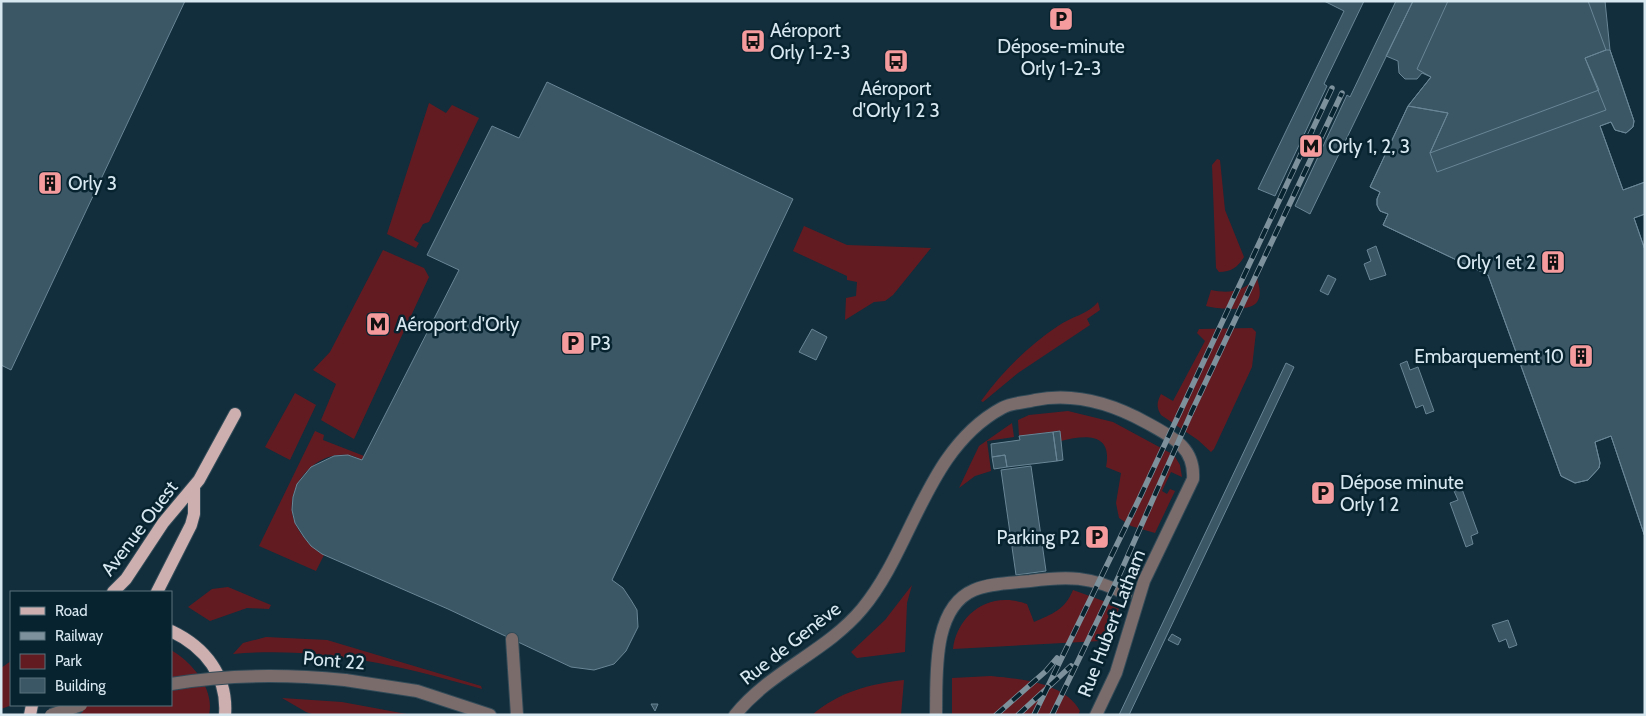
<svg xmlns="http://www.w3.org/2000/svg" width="1646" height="716" viewBox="0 0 1646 716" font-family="Cabin,sans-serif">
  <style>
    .green { fill: #631b22 }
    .building { fill: #3b5766; stroke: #698696 }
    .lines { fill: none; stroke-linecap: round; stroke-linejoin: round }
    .minor-casing { stroke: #324b58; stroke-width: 14 }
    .major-casing { stroke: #324b58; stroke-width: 14 }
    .minor { stroke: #7b6c6c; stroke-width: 12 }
    .major { stroke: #cdafaf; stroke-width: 12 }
    .rail-casing { stroke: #7c919c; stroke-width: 5.5 }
    .rail { stroke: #072330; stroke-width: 4; stroke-dasharray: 11; stroke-linecap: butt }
    .minor-bridge-casing { stroke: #324b58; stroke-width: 14; stroke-linecap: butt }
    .minor-bridge { stroke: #7b6c6c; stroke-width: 12 }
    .labels { text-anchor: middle; stroke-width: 5; stroke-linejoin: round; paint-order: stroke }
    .poi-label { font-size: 19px; fill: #d8e8f1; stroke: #072330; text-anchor: start }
    .street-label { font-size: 19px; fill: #d8e8f1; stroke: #072330 }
  </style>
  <rect width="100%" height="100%" fill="#122d3b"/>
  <path class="green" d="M429 103 446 113 452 105 479 118 429 222 423 224 414 240 419 243 416 248 387 234Z
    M1217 159 1220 160 1225 210 1244 257C1238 267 1231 272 1219 272L1216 268 1212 165Z
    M804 226 847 245 931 248 893 295 885 301 874 302 845 320 846 298 856 296 857 282 847 280V276L793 251Z
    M383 250 424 268 429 277 354 439 321 420 336 384 313 370 330 352Z
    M1257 278C1259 285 1262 295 1257 302 1251 312 1216 309 1206 306L1211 290C1231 294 1242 291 1257 278Z
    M1098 302 1100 310 1087 319 1090 325 1018 373 983 402 981 401C1003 371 1028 346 1058 326 1070 317 1089 314 1098 302Z
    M1252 328 1256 332 1252 367 1214 449 1211 452 1198 440 1161 415C1156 407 1157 402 1161 394L1173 401 1205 341 1197 333 1199 329Z
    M295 393 316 405 290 460 265 447Z
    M1068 411 1113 422 1174 455 1180 465 1182 477 1171 472 1162 491 1167 494 1170 489 1175 491 1155 533 1131 526 1119 518 1116 503 1121 473 1106 467C1113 432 1085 435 1061 441L1059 431 1019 436 1018 420 1029 415Z
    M1012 423 1014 437 987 441 991 471 975 476 959 488 979 446Z
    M315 431 324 435 323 440 364 456 362 460C358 458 352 455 347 455 313 451 281 491 295 523 301 537 312 547 324 555L316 571 259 546Z
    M912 585 907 603 905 652 857 658 851 652 885 620Z
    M228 587 271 605 269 609 247 608 210 621 188 607 212 589Z
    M1073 590 1120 607 1104 638 1100 641 953 649C956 622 978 599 1007 600 1013 600 1021 602 1027 604L1034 622C1052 614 1065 610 1073 590Z
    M266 637 327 640 481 686 482 689C399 665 319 646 233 654L243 643Z
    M171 650C192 662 215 689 209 715H81L83 705H171Z
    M11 661 12 705 1 709V668Z
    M991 676C1020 679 1064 682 1080 711L1078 715H952V678Z
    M904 680 901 715H812C839 692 869 684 904 680Z
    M282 698 342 702 412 715H315L306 712Z"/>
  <path class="building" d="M1 1H185L11 370 1 365Z
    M1324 1H1364L1324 84 1327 86 1275 196 1258 189 1344 11Z
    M1396 1H1413L1310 214 1295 206 1347 95 1350 97Z
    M1413 1H1605L1610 50 1634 121 1633 127 1626 133 1615 130 1611 122 1600 126 1623 190 1645 182V214L1634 218 1645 250V537L1611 436 1595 442 1600 463 1599 468 1588 480 1575 483 1561 476 1488 275 1383 225 1388 214 1380 211 1377 205V199L1380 192 1370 187 1408 106 1431 77 1422 73 1417 79H1405L1399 73 1398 61 1386 56Z
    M1448 1H1588L1606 50 1585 58 1599 90 1430 153 1448 113 1408 106 1431 77 1417 69Z
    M1606 50H1610L1634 121 1633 127 1626 133 1615 130 1611 122 1600 126 1623 190 1645 182V214L1634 218 1645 250V537L1611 436 1595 442 1600 463 1599 468 1588 480 1575 483 1561 476 1488 275 1383 225 1388 214 1380 211 1377 205V199L1380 192 1370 187 1408 106 1448 113 1430 153 1437 172 1606 110 1585 58Z
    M547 82 793 199 612 580 623 588 631 600 637 610 638 627 626 651 614 664 594 670 571 667 448 609 322 554 311 546 304 537 295 523 292 510 293 497 297 484 311 467 334 456 348 455 362 460 459 270 427 255 492 126 519 138Z
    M1376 246 1386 275 1370 280 1364 264 1371 261 1367 250Z
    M1328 275 1336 279 1328 295 1320 291Z
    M812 329 827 337 816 360 799 352Z
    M1407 361 1410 370 1418 367 1434 411 1426 414 1423 405 1416 408 1400 364Z
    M1286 363 1294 367 1129 715H1119Z
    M1060 431 1063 460 1057 461 1053 432Z
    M1053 432 1057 461 1007 467 1005 455 992 457 991 444 1020 440 1019 436Z
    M1005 455 1007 467 994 469 992 457Z
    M1031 466 1046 571 1016 575 1001 470Z
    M1462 489 1478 533 1471 536 1473 544 1466 547 1450 503 1458 500 1454 491Z
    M1508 620 1517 645 1509 648 1506 639 1499 642 1492 625Z
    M1172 634 1181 639 1178 645 1168 640Z
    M651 704H658L655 711Z"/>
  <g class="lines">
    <defs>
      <path id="minor" d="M512 639 517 715
        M345 680 417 691 490 715
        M735 715C770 671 826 652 862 609 913 548 926 449 1002 408 1013 402 1024 403 1035 400 1075 392 1113 404 1147 423 1172 437 1195 447 1193 479L1144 581 1116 673 1096 715
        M936 715C937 678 931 608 974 590 990 583 1012 583 1030 581 1067 576 1091 576 1126 594"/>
      <path id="major" d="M113 592 126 579 163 523 199 480 235 414
        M157 592 191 525 194 514V486
        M171 631C205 647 228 676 225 715
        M30 715 32 705"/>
    </defs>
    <use href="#minor" class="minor-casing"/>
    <use href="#major" class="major-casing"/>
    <use href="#minor" class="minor"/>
    <use href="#major" class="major"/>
    <defs>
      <path id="rail" d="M996 715 1046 671 1057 658
        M1018 715 1071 666
        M1034 715 1141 495 1332 88
        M1052 715 1118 578 1192 411 1342 93"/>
    </defs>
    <use href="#rail" class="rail-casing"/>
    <use href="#rail" class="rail"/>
    <defs>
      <path id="minor-bridge" d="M171 684C229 674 286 674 345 680
        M51 715 81 705"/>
    </defs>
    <use href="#minor-bridge" class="minor-bridge-casing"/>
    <use href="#minor-bridge" class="minor-bridge"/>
  </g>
  <defs>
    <symbol id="parking-square" viewBox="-11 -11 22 22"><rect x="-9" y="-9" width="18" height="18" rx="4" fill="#f59b9d" stroke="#072330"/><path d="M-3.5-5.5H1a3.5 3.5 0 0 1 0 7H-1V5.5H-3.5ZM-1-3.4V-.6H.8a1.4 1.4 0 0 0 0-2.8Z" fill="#111"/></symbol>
    <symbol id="bus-square" viewBox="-11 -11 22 22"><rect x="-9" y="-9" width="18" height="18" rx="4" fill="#f59b9d" stroke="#072330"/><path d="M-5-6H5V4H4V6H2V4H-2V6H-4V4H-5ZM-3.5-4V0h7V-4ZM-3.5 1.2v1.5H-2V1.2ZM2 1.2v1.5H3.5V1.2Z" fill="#111"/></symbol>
    <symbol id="metro-square" viewBox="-11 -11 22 22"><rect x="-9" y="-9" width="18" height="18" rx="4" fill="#f59b9d" stroke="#072330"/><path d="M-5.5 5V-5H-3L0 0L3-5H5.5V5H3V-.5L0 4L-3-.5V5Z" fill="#111"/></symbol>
    <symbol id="building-square" viewBox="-11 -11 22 22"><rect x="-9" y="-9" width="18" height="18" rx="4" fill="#f59b9d" stroke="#072330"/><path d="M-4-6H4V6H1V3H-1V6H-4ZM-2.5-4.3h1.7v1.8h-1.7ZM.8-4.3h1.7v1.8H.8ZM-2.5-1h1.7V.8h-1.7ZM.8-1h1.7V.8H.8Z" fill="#111"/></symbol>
  </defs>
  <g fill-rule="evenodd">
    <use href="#parking-square" x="1047" y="5" width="28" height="28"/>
    <use href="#bus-square" x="739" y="27" width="28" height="28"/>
    <use href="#bus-square" x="882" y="47" width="28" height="28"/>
    <use href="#metro-square" x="1297" y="132" width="28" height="28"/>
    <use href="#building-square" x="36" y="169" width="28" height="28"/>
    <use href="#building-square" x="1539" y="248" width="28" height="28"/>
    <use href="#metro-square" x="364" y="310" width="28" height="28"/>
    <use href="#parking-square" x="559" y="329" width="28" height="28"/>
    <use href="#building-square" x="1567" y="342" width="28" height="28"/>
    <use href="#parking-square" x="1309" y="479" width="28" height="28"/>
    <use href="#parking-square" x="1083" y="523" width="28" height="28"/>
  </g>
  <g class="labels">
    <g class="poi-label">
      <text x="770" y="37">Aéroport<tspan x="770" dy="22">Orly 1-2-3</tspan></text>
      <text x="1061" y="53" text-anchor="middle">Dépose-minute<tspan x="1061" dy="22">Orly 1-2-3</tspan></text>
      <text x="896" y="95" text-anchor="middle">Aéroport<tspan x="896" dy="22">d'Orly 1 2 3</tspan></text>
      <text x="1328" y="153">Orly 1, 2, 3</text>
      <text x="68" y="190">Orly 3</text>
      <text x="1536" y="269" text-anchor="end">Orly 1 et 2</text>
      <text x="396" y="331">Aéroport d'Orly</text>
      <text x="590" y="350">P3</text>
      <text x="1564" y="363" text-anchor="end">Embarquement 10</text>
      <text x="1340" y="489">Dépose minute<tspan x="1340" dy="22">Orly 1 2</tspan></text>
      <text x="1080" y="544" text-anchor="end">Parking P2</text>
    </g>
    <g class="street-label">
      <text transform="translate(139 528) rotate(-53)" y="7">Avenue Ouest</text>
      <text transform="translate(1111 623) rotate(-69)" y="7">Rue Hubert Latham</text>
      <text transform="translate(790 643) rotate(-38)" y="7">Rue de Genève</text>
      <text transform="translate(334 660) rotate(5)" y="7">Pont 22</text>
    </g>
  </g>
  <rect width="1646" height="716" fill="none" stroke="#d8e8f1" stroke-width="5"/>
  <rect x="10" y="591" width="162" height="115" fill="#072330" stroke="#5b727d"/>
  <rect x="20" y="607" width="25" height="8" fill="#cdafaf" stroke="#5b727d"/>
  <text x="55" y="616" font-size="15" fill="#d8e8f1">Road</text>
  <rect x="20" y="632" width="25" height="8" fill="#7c919c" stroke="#5b727d"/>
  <text x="55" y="641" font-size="15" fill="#d8e8f1">Railway</text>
  <rect x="20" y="654" width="25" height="15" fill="#631b22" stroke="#5b727d"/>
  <text x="55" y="666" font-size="15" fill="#d8e8f1">Park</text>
  <rect x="20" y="678" width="25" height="15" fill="#3b5766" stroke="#5b727d"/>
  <text x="55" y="691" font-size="15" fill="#d8e8f1">Building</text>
</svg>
